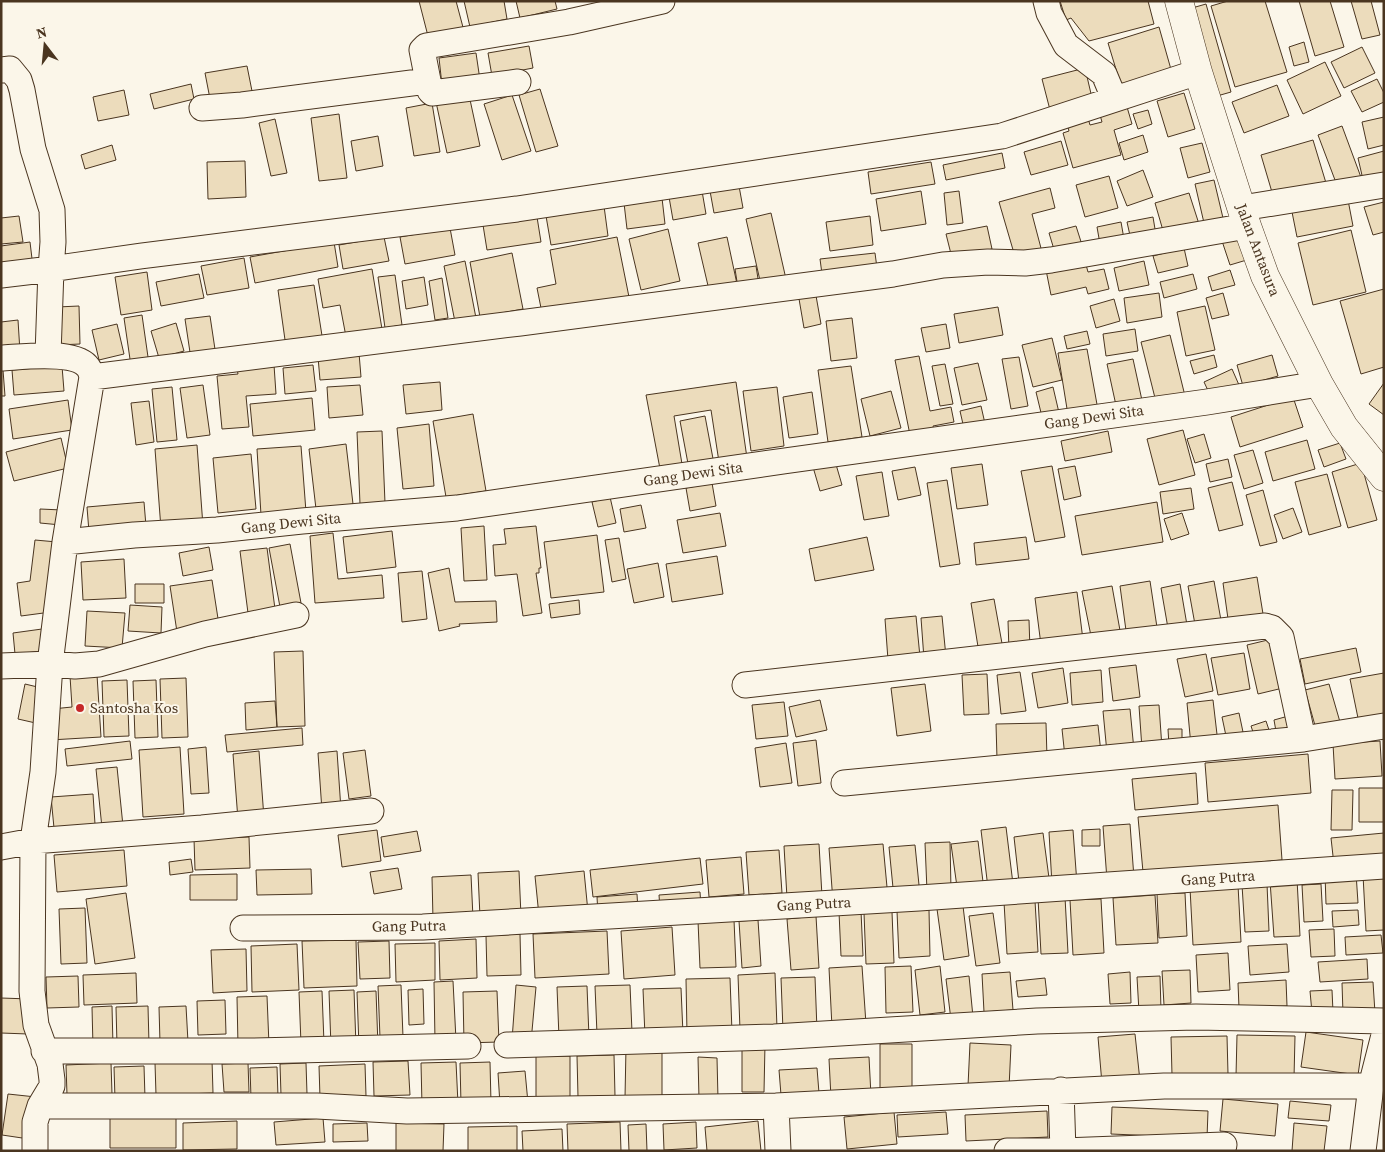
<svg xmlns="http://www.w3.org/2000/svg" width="1385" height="1152" viewBox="0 0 1385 1152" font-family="'Source Serif 4',serif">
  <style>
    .building { fill: #ecdcbc; stroke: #4a3520 }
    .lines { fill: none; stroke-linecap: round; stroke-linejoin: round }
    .street-casing { stroke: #4a3520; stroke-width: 27 }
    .secondary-casing { stroke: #4a3520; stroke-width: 29 }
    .street { stroke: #fbf6e9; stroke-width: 25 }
    .secondary { stroke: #fbf6e9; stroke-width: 28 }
    .poi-dot { fill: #c62828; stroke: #fbf6e9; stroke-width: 2 }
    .labels { text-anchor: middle; stroke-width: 4; stroke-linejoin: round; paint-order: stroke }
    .street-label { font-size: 15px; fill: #4a3520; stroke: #fbf6e9 }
    .poi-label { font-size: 15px; fill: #4a3520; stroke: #fbf6e9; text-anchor: start }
  </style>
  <rect width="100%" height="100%" fill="#fbf6e9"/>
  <path class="building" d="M419 1H456L464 31 429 40Z
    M464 1H504L507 19 470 27Z
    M516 1H555L557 9 520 18Z
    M1060 1H1148L1154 24 1089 41 1071 18 1066 20Z
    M1228 1H1265L1287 72 1235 87 1211 6Z
    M1299 1H1330L1344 47 1315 56Z
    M1351 1H1371L1380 35 1362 39Z
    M1206 4 1231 92 1217 96 1192 8Z
    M1159 27 1172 73 1122 89 1108 43Z
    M1304 42 1309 62 1294 66 1289 47Z
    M529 46 533 68 492 76 488 53Z
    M1362 47 1375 73 1344 88 1331 62Z
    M476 53 480 80 442 85 439 58Z
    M1325 62 1341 96 1303 114 1287 80Z
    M247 66 253 96 211 104 205 73Z
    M1085 68 1092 98 1050 110 1042 79Z
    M1377 79 1384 93V102L1362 112 1351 91Z
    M191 84 194 99 154 109 150 94Z
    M1277 85 1289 116 1244 133 1232 102Z
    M540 89 558 146 536 152 519 95Z
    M124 90 129 115 98 121 93 97Z
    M1184 93 1195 129 1168 137 1157 101Z
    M469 95 480 146 447 153 436 102Z
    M512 95 531 151 502 160 484 104Z
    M432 103 440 152 414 156 406 108Z
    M1127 107 1132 124 1114 130 1121 155 1073 168 1063 133 1069 131 1066 120 1087 115 1090 125 1102 122 1100 115Z
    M1148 110 1152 124 1138 129 1133 114Z
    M339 114 347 178 319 181 311 118Z
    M1384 117V145L1368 149 1362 122Z
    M275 119 287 173 271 176 259 123Z
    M1342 126 1362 180 1338 188 1318 135Z
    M1143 135 1148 152 1124 160 1119 143Z
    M378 136 383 166 356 171 351 141Z
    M1313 140 1326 183 1274 199 1261 155Z
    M1061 141 1068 165 1031 175 1024 152Z
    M1202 143 1210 172 1188 178 1180 148Z
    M112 145 116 160 85 169 81 155Z
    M1384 151V179L1364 184 1358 158Z
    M1002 153 1005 168 946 180 943 165Z
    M245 161 246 197 208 199 207 162Z
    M931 162 935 184 871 194 868 172Z
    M1143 170 1153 197 1127 206 1117 181Z
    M1109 176 1118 208 1085 217 1076 185Z
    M1214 180 1223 218 1204 223 1195 184Z
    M739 186 743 208 714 213 710 191Z
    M1050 188 1055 208 1032 214 1042 252 1016 260 999 202Z
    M702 191 706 214 673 220 669 197Z
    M921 191 926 224 881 231 876 199Z
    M959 191 963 223 947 225 944 193Z
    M1189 193 1199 224 1164 234 1155 203Z
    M662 198 665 224 627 229 624 203Z
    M1348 200 1353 226 1297 237 1292 212Z
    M1384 202V232L1373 235 1364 207Z
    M604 206 608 236 551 245 546 216Z
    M771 213 786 279 761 285 746 219Z
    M19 216 23 242 1 244V218Z
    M870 216 873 245 830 251 826 222Z
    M537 217 541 242 487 250 483 225Z
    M1153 217 1156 235 1131 240 1127 222Z
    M1121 222 1124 239 1100 244 1097 227Z
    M987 226 992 249 952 258 946 234Z
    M1076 226 1083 248 1056 256 1049 233Z
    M450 228 455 255 405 264 400 237Z
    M668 229 680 281 641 290 629 239Z
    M1351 230 1366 292 1313 305 1298 243Z
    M1242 235 1250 259 1230 265 1222 241Z
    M384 237 389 261 343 269 339 245Z
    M617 237 630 302 543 318 537 288 556 284 550 250Z
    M727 237 737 284 709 290 698 243Z
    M30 242 33 267 1 271V246Z
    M334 242 338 267 255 283 250 257Z
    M1184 248 1188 266 1158 273 1153 256Z
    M512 253 523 309 480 317 470 262Z
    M875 253 877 268 822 274 820 259Z
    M244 258 249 288 207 295 201 266Z
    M465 261 476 318 455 322 444 266Z
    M1085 261 1088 272 1104 269 1109 289 1088 294 1086 287 1051 295 1046 270Z
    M1144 261 1149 285 1119 291 1114 268Z
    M756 266 759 285 738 288 735 269Z
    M372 269 383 335 347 342 340 305 323 308 318 279Z
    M1230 270 1235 285 1212 291 1208 277Z
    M147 272 152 310 121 315 115 277Z
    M199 274 204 298 161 306 156 282Z
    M1193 274 1197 289 1164 298 1160 282Z
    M395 275 402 325 385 328 378 277Z
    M424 277 428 305 406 309 402 281Z
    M442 278 448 318 435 320 429 281Z
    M314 285 323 342 286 347 278 290Z
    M1384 289V367L1361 374 1340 301Z
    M815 290 821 324 804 328 798 293Z
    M1159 293 1162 317 1127 323 1124 298Z
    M1223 293 1229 315 1212 319 1206 298Z
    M1114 299 1120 321 1096 328 1090 306Z
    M79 306 80 344 58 345 57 307Z
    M1205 306 1215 350 1186 356 1177 312Z
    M998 307 1003 335 959 343 954 314Z
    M142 315 149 364 131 366 124 318Z
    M210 316 216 356 191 359 185 319Z
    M852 318 857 358 831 361 826 321Z
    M18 320 20 352 1 353V322Z
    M176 323 184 351 159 358 151 331Z
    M117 324 124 354 99 360 92 330Z
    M946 324 950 348 926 352 921 328Z
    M1135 329 1138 351 1106 356 1103 334Z
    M1087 331 1090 344 1067 349 1064 336Z
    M1170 335 1185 396 1156 402 1141 342Z
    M1052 338 1062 380 1033 387 1022 345Z
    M1087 349 1098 410 1068 415 1058 353Z
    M359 353 361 377 320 380 318 357Z
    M1214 355 1217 367 1194 374 1190 361Z
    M1272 355 1278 376 1243 386 1237 365Z
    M919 356 930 411 951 407 954 422 933 426 934 430 910 435 895 360Z
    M1019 357 1028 406 1011 409 1002 359Z
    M1133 359 1143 405 1117 410 1107 364Z
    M978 363 987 400 962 405 954 368Z
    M945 364 953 404 940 406 932 366Z
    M274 365 276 394 246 396 249 427 222 429 217 376 238 374 237 369Z
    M313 365 316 391 285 394 283 368Z
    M62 366 64 391 14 395 12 370Z
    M851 366 862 437 828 442 818 370Z
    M1232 369 1239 385 1211 397 1204 382Z
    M1 370H3L5 396H1Z
    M440 382 442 410 406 414 403 385Z
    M736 382 747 458 719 462 711 410 674 416 683 470 661 474 646 395Z
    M1384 383V415L1369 404Z
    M203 385 210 435 187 438 180 388Z
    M360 385 363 415 329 418 327 387Z
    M172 387 177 440 157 442 152 389Z
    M777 387 784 446 751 451 743 391Z
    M1053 387 1060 417 1043 421 1036 392Z
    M891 391 901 428 870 436 861 399Z
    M812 392 818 434 789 438 783 397Z
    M1293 397 1303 427 1240 447 1231 417Z
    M312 398 315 430 253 436 250 404Z
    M68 400 72 430 13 439 9 409Z
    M149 401 154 442 136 445 131 403Z
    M981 406 986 428 965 433 960 411Z
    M473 414 486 491 446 497 433 421Z
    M705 416 714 464 689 469 680 421Z
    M429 424 434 486 403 489 397 428Z
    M1183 430 1195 475 1159 485 1147 439Z
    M382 431 385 503 360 504 357 432Z
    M1108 431 1112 452 1065 461 1061 441Z
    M1204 434 1211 458 1195 463 1187 439Z
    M61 438 68 468 14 481 6 452Z
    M1307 440 1315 469 1273 481 1265 452Z
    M1340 443 1346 459 1324 467 1318 450Z
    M346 444 353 504 316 509 309 449Z
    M197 445 203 526 161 529 155 449Z
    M301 446 306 512 261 515 257 449Z
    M1253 450 1263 483 1244 489 1234 455Z
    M251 454 256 509 218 513 213 458Z
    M1228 459 1232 477 1210 482 1206 464Z
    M835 461 842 485 820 491 813 467Z
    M1361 463 1377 520 1348 528 1332 472Z
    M982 464 988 505 957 509 951 468Z
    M1052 466 1065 537 1035 542 1021 471Z
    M1075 466 1081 496 1064 500 1058 469Z
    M915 467 921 495 898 500 892 471Z
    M882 472 889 516 864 520 856 476Z
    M1327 474 1341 526 1309 535 1295 482Z
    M947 480 960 564 940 567 927 483Z
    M1232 482 1243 525 1219 531 1208 488Z
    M712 483 716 506 690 511 686 488Z
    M1191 488 1194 509 1163 514 1160 492Z
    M1263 490 1277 542 1260 546 1246 495Z
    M610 497 616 523 598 527 592 502Z
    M144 502 146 526 89 532 87 507Z
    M1157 502 1163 542 1082 555 1075 516Z
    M641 505 646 528 624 532 620 509Z
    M1293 508 1302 532 1283 539 1274 515Z
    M40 509 62 510 61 525 40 523Z
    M720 513 726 546 683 553 677 520Z
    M1182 513 1189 534 1171 540 1164 519Z
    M484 526 487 580 464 581 461 528Z
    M536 526 541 568H539V573H536L542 613 523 616 517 574 495 576 493 545 506 544 504 529Z
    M392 531 396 567 347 573 343 537Z
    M333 533 338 579 382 575 384 598 315 603 310 536Z
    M597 535 604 592 551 598 544 542Z
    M867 537 874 570 815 581 809 549Z
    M1026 537 1029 559 976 565 974 543Z
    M619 538 626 579 612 582 605 540Z
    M35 540 57 542 51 612 21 616 17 583 30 581Z
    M290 544 301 603 280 607 269 548Z
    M209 547 213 570 183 576 179 553Z
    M267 548 275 609 248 613 240 551Z
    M717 556 723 594 672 602 666 564Z
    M124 559 126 598 83 600 81 562Z
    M658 563 664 597 634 603 627 569Z
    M449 568 455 602 496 601 497 622 459 624 460 626 439 631 428 573Z
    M422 571 427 619 402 622 398 573Z
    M1257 577 1264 620 1229 626 1223 583Z
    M212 580 219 625 177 632 170 586Z
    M1150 581 1158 634 1127 638 1120 586Z
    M1214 581 1222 626 1196 630 1188 586Z
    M135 584H164V603H135Z
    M1180 584 1188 631 1169 634 1161 588Z
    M1112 586 1121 636 1092 641 1082 591Z
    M1077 592 1083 640 1041 645 1035 598Z
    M994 599 1003 649 979 653 971 603Z
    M579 600 580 614 551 618 549 604Z
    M130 605 162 607 161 633 128 631Z
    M87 611 125 613 122 648 85 646Z
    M916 616 920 657 888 660 885 619Z
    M942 616 946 657 924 659 921 618Z
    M1029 620 1030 650 1009 651 1008 621Z
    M42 629 45 651 15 654 13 633Z
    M1272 639 1283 688 1258 694 1247 645Z
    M1356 648 1361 672 1305 684 1300 659Z
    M303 651 305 726 277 727 274 652Z
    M1244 653 1250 689 1218 695 1211 658Z
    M1206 654 1213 691 1185 697 1177 659Z
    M1136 665 1140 697 1113 701 1109 668Z
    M1063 668 1068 703 1038 708 1032 673Z
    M1101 670 1103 702 1072 705 1070 673Z
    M1020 672 1026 711 1001 714 997 675Z
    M1384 673V718L1359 723 1350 679Z
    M987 674 989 714 964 715 962 675Z
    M97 675 101 737 50 740 52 709 72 707 70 676Z
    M186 678 188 737 162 738 160 679Z
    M127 680 129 736 104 737 102 681Z
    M156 680 158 737 135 738 133 681Z
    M25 684 46 689 40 724 18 719Z
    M925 684 931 731 897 736 891 688Z
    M1329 684 1340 722 1316 729 1305 690Z
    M820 700 827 730 796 737 789 707Z
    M1213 700 1218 743 1191 746 1187 703Z
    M275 701 277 727 246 730 245 703Z
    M784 702 788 736 756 739 752 705Z
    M1159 705 1162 748 1142 749 1139 706Z
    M1130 709 1134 750 1107 753 1103 711Z
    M1239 713 1243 732 1226 736 1222 717Z
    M1292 715 1296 733 1277 737 1274 720Z
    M1266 721 1270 733 1255 738 1251 726Z
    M1046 723 1047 758 997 759 996 724Z
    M1098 725 1101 753 1065 757 1062 729Z
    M302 728 303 745 227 752 225 735Z
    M1168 729H1182V746H1169Z
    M816 740 821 783 798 786 793 743Z
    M130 741 132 759 67 766 65 749Z
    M1380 741 1382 776 1335 779 1333 744Z
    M786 743 792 783 760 787 755 748Z
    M180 747 184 814 143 817 139 750Z
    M206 747 209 793 191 794 188 749Z
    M365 750 371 796 349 799 343 753Z
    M259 751 264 818 238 820 233 754Z
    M337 751 341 810 322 811 318 753Z
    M1308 754 1311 793 1208 802 1205 763Z
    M117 767 123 826 102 828 96 769Z
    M1196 773 1198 804 1135 810 1132 779Z
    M1359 788H1384V822H1359Z
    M1332 790H1353L1352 830H1331Z
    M93 794 95 824 54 828 51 797Z
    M1278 805 1282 860 1143 872 1138 817Z
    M1130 824 1134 878 1107 880 1103 826Z
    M1006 827 1013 884 988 888 981 830Z
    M1100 829V846H1082V830Z
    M377 830 381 861 342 867 338 835Z
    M1073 830 1077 884 1052 885 1049 832Z
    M417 831 421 851 384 857 381 837Z
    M1043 833 1049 878 1019 882 1014 837Z
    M1384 833V860L1334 865 1331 838Z
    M249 837 250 868 195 870 194 839Z
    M978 841 984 890 958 894 951 844Z
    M950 842 951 890 927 891 925 843Z
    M819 844 822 896 787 898 784 846Z
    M883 844 888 898 833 902 829 848Z
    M915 845 920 895 894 898 889 847Z
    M124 850 127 886 57 892 54 855Z
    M779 850 782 893 749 895 746 852Z
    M741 857 744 894 709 897 706 860Z
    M700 858 703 884 593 897 590 870Z
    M191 859 193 872 170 875 169 862Z
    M398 868 402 889 374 894 370 872Z
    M311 869 312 894 257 895 256 870Z
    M519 871 521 916 480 917 478 873Z
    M584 871 588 912 539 916 535 876Z
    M1356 873 1358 903 1326 904 1325 874Z
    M237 874V900H190V875Z
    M1384 874V930L1366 931 1363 875Z
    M471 875 473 918 433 920 432 877Z
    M1297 879 1300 936 1274 937 1270 881Z
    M1267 884 1269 931 1245 932 1242 885Z
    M1321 884 1323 921 1304 922 1302 885Z
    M1238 885 1241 942 1193 945 1190 888Z
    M700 892 701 907 660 909 659 895Z
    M126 893 135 958 95 964 86 899Z
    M1185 893 1187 936 1159 938 1157 894Z
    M637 894 638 911 598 914 597 897Z
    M1155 895 1158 943 1116 945 1113 898Z
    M1065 897 1068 953 1041 954 1038 898Z
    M1101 899 1104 953 1073 955 1070 900Z
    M1035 901 1038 952 1007 954 1004 902Z
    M963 906 969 956 944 960 937 909Z
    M85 908 87 963 61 964 59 909Z
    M929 910 930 956 899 958 897 911Z
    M1358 910 1359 925 1333 927 1332 911Z
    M861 911 863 956H841L839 912Z
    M892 912 894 963 866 964 864 913Z
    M993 913 1000 963 976 966 969 916Z
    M816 916 819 968 791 970 787 919Z
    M734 920 736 967 700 968 698 921Z
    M758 920 761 966 742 968 739 921Z
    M672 927 675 975 624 979 621 931Z
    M1334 929 1335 956 1311 957 1309 930Z
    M607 931 609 974 535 978 533 934Z
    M520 934 521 975 487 976 486 936Z
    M1381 935 1383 953 1346 955 1345 937Z
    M476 939 477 978 440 980 439 941Z
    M356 940 357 986 304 988 302 941Z
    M389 941 390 978 360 979 358 942Z
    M435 943V980L396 982 395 944Z
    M297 944 299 990 252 992 251 946Z
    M1287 944 1289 972 1250 975 1248 946Z
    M246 949 247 991 213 993 211 950Z
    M1228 953 1230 990 1198 992 1196 955Z
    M1367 959 1368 979 1320 982 1318 962Z
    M862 966 866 1024 832 1027 829 968Z
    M911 966 913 1012 886 1013 885 967Z
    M940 966 945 1012 920 1015 915 970Z
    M1190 970 1191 1003 1164 1005 1162 971Z
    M1010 972 1013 1010 984 1012 982 974Z
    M1130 972 1131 1003 1110 1004 1108 974Z
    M136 973 137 1003 84 1005 83 975Z
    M775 973 777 1028 740 1030 738 975Z
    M78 976 79 1007 47 1008 46 977Z
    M969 976 973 1017 951 1020 946 979Z
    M1160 976 1161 1010 1139 1012 1137 977Z
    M815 977 817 1030 783 1031 781 978Z
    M730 978 732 1032 687 1034 686 979Z
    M1045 978 1047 995 1018 997 1016 981Z
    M1286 980 1287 1006 1239 1008 1238 983Z
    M453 981 456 1040 435 1041 434 982Z
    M1373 982 1375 1013 1343 1014 1342 983Z
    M401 985 403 1037 380 1038 378 986Z
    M516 985 536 987 531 1042 512 1040Z
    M630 985 632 1032 597 1034 595 986Z
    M587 986 589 1037 559 1038 557 987Z
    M681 988 683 1034 645 1036 643 989Z
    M423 989 424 1024 409 1025 408 990Z
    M354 990 356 1046 331 1047 329 991Z
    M1332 990 1333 1012 1312 1013 1310 991Z
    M322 991 324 1043 301 1044 299 992Z
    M376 991 378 1046 359 1047 357 992Z
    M497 991 499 1042 464 1043 463 992Z
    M267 996 269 1045 238 1046 237 997Z
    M1 998 30 999 28 1034 1 1033Z
    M225 1000 226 1034 198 1035 197 1001Z
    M112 1006 113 1046 93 1047 92 1007Z
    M148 1006 149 1044 117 1045 116 1007Z
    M186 1006 188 1042 160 1043 159 1007Z
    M1306 1032 1363 1040 1358 1075 1301 1067Z
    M1135 1034 1140 1081 1102 1084 1098 1037Z
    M1237 1035 1295 1036 1294 1078 1236 1076Z
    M1227 1036 1228 1074 1172 1075 1171 1037Z
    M742 1043 765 1044 764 1092H742Z
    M970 1043 1011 1045 1009 1088 968 1086Z
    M880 1044H912V1092H880Z
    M626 1047H662V1099L625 1098Z
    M614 1055 615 1096 578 1097 577 1056Z
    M536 1056H570V1100H536Z
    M698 1057 717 1058 718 1099H699Z
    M869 1057 871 1096 831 1098 829 1059Z
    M212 1060 213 1093 156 1095 155 1063Z
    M408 1061 410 1095 374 1096 373 1062Z
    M456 1062 458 1104 422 1106 421 1063Z
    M490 1062 491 1103 461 1104 460 1063Z
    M111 1063 112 1094 67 1095 66 1065Z
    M248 1063 249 1092H224L222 1064Z
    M306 1063 307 1094 281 1095 280 1064Z
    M365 1064 366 1096 320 1098 319 1066Z
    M144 1066 145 1098 115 1099 114 1067Z
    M277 1067 278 1097 251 1098 250 1068Z
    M817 1068 819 1093 781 1095 779 1070Z
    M525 1071 528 1103 500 1105 498 1073Z
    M8 1094 36 1097 29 1139 2 1135Z
    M1223 1099 1278 1104 1275 1136 1220 1131Z
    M1290 1101 1331 1105 1329 1121 1288 1118Z
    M1112 1107 1208 1111 1207 1138 1111 1134Z
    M1047 1111 1048 1137 966 1141 965 1115Z
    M894 1112 897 1144 847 1149 844 1117Z
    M946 1112 948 1134 898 1137 897 1115Z
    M110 1118H176V1148H110Z
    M323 1118 325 1142 276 1145 274 1122Z
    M237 1121V1149L183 1150V1123Z
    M758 1121 761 1151H707L705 1127Z
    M620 1122 621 1151H568L567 1124Z
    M696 1122 697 1148 664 1150 663 1124Z
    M367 1123 368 1141 333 1142V1124Z
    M396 1123 444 1124 443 1151H396Z
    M1294 1123 1327 1126 1324 1151H1292Z
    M646 1124 647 1151H629L628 1125Z
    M517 1126V1151H468V1127Z
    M562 1129 563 1151H523L522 1131Z"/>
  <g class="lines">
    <defs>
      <path id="street" d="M1046 1 1049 13 1066 45 1104 74 1114 98
        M1 70 10 69 19 80 22 90 33 149 52 210 53 242 51 269 141 256 517 209 1002 136 1198 72
        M518 82 432 93 430 91 422 50 426 46 569 22 662 1
        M202 108 242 105 427 81
        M1242 208 1384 185
        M1 275 51 269 48 355
        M1 358C22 357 72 350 87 366 90 369 91 373 92 377L65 542 50 664 43 772 33 841 32 991 36 1025 50 1064 52 1080V1086L40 1106 35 1122V1151
        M92 377 520 323 893 274 943 265 988 262 1025 263 1051 260 1247 226
        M65 542 134 535 217 530 302 521 457 508 784 461 1207 402 1319 384
        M1 666 50 664 75 666 99 664 205 634 296 615
        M745 685 1265 626 1272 628 1281 637 1303 739
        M844 783 1303 739 1384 726
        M1 847 33 841 202 828 371 811
        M243 928 423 927 919 898 1384 866
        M507 1045 774 1037 1037 1021 1196 1017 1384 1021
        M44 1051H253L468 1046
        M1061 1090 1063 1151
        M40 1106H317L407 1111 776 1106 1164 1086H1371
        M776 1106 778 1151
        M1007 1151H1063L1224 1145
        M1363 1151 1371 1086 1384 1035"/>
      <path id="secondary" d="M1179 1 1198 72 1247 226 1265 276 1319 384 1344 427 1384 477"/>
    </defs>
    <use href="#street" class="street-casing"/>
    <use href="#secondary" class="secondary-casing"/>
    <use href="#street" class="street"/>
    <use href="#secondary" class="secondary"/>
  </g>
  <circle class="poi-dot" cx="80" cy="708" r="5"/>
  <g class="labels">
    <g class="street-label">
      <text transform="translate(1258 250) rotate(69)" y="5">Jalan Antasura</text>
      <text transform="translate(1094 417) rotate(-8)" y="5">Gang Dewi Sita</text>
      <text transform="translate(693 474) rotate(-8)" y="5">Gang Dewi Sita</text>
      <text transform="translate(291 523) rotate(-6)" y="5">Gang Dewi Sita</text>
      <text transform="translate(1218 878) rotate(-4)" y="5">Gang Putra</text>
      <text transform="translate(814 904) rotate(-3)" y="5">Gang Putra</text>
      <text transform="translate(409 926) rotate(-1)" y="5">Gang Putra</text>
    </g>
    <g class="poi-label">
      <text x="90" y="713">Santosha Kos</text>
    </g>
  </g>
  <rect width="1385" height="1152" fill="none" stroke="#4a3520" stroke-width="5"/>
  <g transform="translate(45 45) rotate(344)" stroke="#fbf6e9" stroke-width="4" paint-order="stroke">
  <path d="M0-4L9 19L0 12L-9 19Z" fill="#4a3520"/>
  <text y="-8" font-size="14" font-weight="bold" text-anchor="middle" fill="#4a3520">N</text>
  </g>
</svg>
